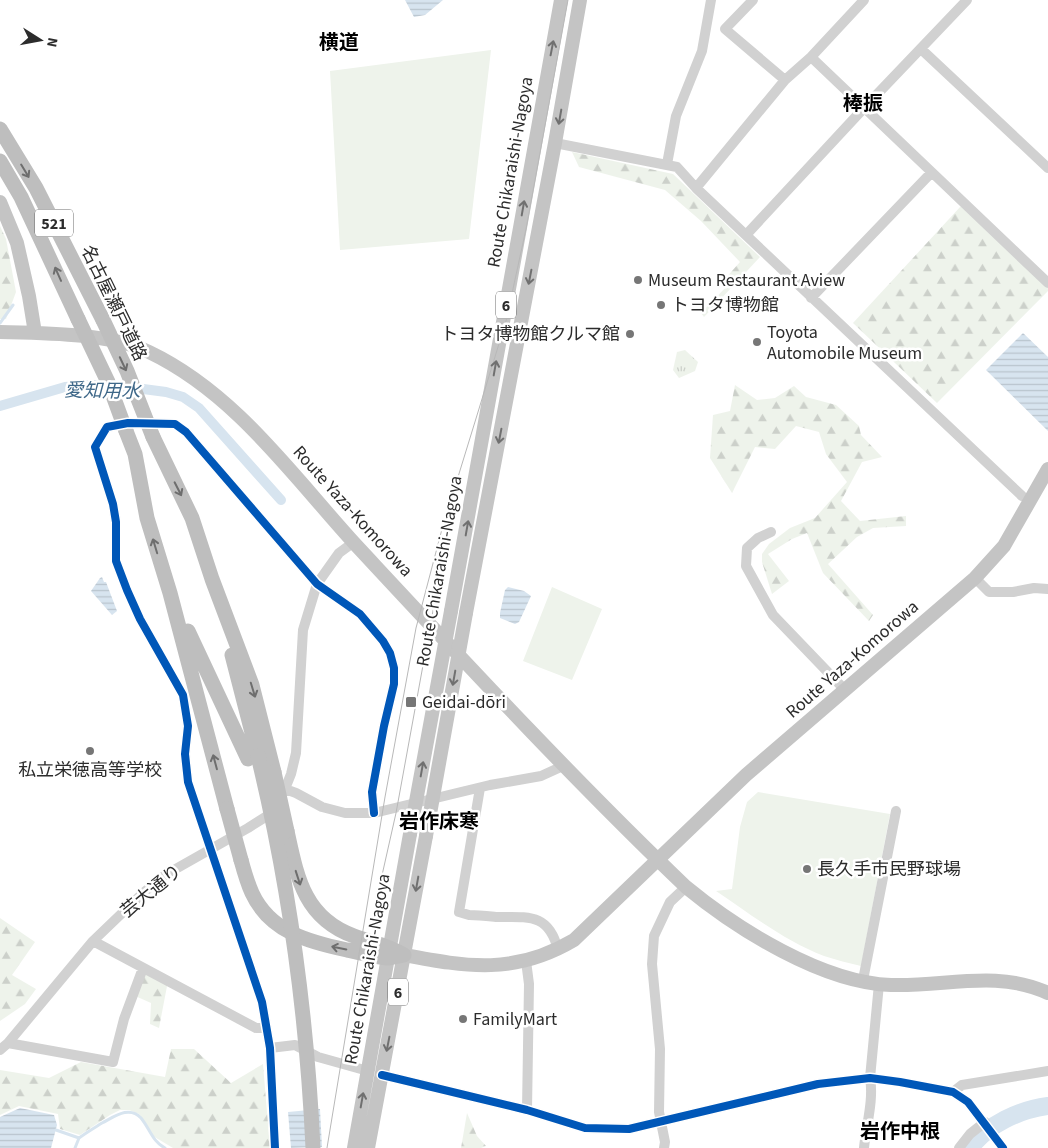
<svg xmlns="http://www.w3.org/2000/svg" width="1048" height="1148" viewBox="0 0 1048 1148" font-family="'Source Sans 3','Noto Sans JP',sans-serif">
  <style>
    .grass { fill: url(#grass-tufts) }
    .forest { fill: url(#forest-firs) }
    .garden { fill: #eef3eb }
    .water { fill: url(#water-rules) }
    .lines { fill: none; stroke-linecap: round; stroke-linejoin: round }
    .stream { stroke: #d7e4ef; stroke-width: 3 }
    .canal { stroke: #d7e4ef; stroke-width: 10 }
    .river { stroke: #d7e4ef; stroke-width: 18 }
    .minor { stroke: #d1d1d1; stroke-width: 10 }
    .major { stroke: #c4c4c4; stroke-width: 14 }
    .highway { stroke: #bebebe; stroke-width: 15 }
    .tram { stroke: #b8b8b8; stroke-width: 1 }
    .major-bridge { stroke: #c4c4c4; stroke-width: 14 }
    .highway-bridge { stroke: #bebebe; stroke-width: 15 }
    .cycleway-casing { stroke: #fff; stroke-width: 11 }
    .cycleway { stroke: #0057b8; stroke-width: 8 }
    .oneway { stroke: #707070 }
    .oneway2 { stroke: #6e6e6e }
    .poi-dot { fill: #767676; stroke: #fff; stroke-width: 2 }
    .labels { text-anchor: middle; stroke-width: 5; stroke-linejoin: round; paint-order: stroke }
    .shield { fill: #fff; stroke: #6b6b6b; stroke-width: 1 }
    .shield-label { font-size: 16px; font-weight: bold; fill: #2c2c2c }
    .street-label { font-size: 18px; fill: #2c2c2c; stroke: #fff }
    .poi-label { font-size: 18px; fill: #2c2c2c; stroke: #fff; text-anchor: start }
    .water-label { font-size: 19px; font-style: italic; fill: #3f6889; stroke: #fff }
    .quarter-label { font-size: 20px; font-weight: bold; fill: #000; stroke: #fff }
  </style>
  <defs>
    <pattern id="grass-tufts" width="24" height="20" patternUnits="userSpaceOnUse" patternTransform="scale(1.25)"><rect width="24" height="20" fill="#eef3eb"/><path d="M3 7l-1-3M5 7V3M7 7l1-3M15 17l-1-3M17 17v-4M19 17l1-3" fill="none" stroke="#ccd0ca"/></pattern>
    <pattern id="forest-firs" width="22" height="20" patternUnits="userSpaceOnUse" patternTransform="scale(1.25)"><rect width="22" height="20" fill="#eef3eb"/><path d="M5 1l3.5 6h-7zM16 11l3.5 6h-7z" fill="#ccd0ca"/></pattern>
    <pattern id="water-rules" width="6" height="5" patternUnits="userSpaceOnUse" patternTransform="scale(1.25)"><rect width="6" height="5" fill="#d7e4ef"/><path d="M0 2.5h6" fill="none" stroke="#b9c4cd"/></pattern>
  </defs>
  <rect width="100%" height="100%" fill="#fff"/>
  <path class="grass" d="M685 350 698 362 695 371 679 378 673 370 677 352Z"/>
  <path class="forest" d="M572 152 673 174 760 257 704 317 701 313 728 285 724 280 740 262 701 221 665 190 579 167Z
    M961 206 1048 288V291L937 403 853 323Z
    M0 226 6 239 16 292 6 319H0Z
    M735 385 757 400 775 398 794 386 806 397 836 405 859 426 861 435 882 457 862 462 841 501 860 521 906 516V526L873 528 857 537 828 564 873 615 869 621 823 573 807 533 792 539 768 554 789 581 772 594 762 562V554L769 544 790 528 815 518 847 482 826 454 819 432 796 426 775 449 755 447 732 493 710 458 713 415 730 411Z
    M0 918 35 942 12 975 36 989 25 1004 0 1021Z
    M143 968 168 981 159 1028 150 1024 151 1003 133 995Z
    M171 1049H194L231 1083 263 1064 270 1148H173L153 1136 139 1114 129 1110H120L110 1115 80 1135 60 1129 58 1114 19 1106 0 1115V1070L49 1078 81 1062 165 1077Z
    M467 1113 477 1136 486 1146 481 1148H461Z"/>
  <path class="garden" d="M491 50 469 239 340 250 330 71Z
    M552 587 602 609 572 680 523 661Z
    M758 792 890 814 861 966C849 963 836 960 824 956 785 941 750 914 716 891L732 889 740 827 747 802Z"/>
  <path class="water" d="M405 0H443L425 15 414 17Z
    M1023 333 1048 357V431L986 370Z
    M102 577 104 582H106L117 611 112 615 91 591 100 578Z
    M508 587 524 591 531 596 519 622 515 624 500 618V613L505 590Z
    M20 1108 54 1115 57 1125 51 1148H0V1117Z
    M320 1109 322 1147 291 1148 288 1112Z"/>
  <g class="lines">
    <path class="stream" d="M0 323 13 305
      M56 1130 79 1138C87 1132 94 1128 102 1123 114 1117 129 1105 141 1118 150 1129 152 1141 165 1148
      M75 1148 79 1138"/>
    <path class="canal" d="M0 406 65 387 90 385 128 387 166 392 183 397 199 408 281 500"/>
    <path class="river" d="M970 1148C988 1124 1019 1110 1048 1106"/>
    <path class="minor" d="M753 0 725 29 785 80 811 57 864 0
      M921 49 1048 168
      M811 57 1048 283
      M555 143 677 167 696 188 1022 496
      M667 164 676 116 702 51 711 0
      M696 188 785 80
      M746 235 863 109 967 0
      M811 298 931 173
      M771 532 758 538 747 548 746 566 773 615 845 690
      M975 578 989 592H1013L1034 588 1048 589
      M480 788 459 912 469 915C478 915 487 916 497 917 528 917 549 913 558 950
      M285 789 296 793 322 807 345 813H374L490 785 541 776 563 766
      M93 941 256 1028H267
      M526 961 529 984 527 1110
      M863 980 896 811
      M8 1043 113 1062 124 1019 143 968
      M270 1048 295 1045 318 1057 368 1071
      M0 1050 8 1043 93 941 143 893 165 875 248 828 267 816 285 789 291 774 296 753 303 630 317 584 339 553 354 542
      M382 1075 527 1110 585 1128 629 1129 818 1084 870 1078 900 1082 953 1092 968 1102 1003 1148
      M953 1092 962 1085 1048 1071
      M275 1148 270 1048 262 1002 188 782 185 754 188 726 183 695 140 619 127 590 116 561V522L113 504 95 447 107 427 128 423 175 424 186 432 317 584 360 614 383 641 390 653 394 668V684L384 726 372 792 374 813
      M664 1148 665 1142 659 1112 660 1049 652 964 654 936 670 902 686 887
      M864 1148C866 1126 874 1100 870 1078L879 984
      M959 1148 970 1134 985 1122"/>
    <path class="major" d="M0 202 17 243 29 296 35 333
      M0 332C42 333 111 333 149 352 235 393 292 475 355 544 463 660 571 777 686 887 737 929 823 983 891 985 946 987 995 969 1048 993
      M451 611 561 0
      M466 613 555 143 580 0
      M404 955C468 967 515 975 574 940L746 775 975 578 1004 546 1048 469
      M354 1148 410 834
      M368 1148 426 836"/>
    <path class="highway" d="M0 129 36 188 103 320
      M0 161 21 197 78 319
      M126 431 135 454 147 518 170 593 227 809
      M153 437 192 518 212 579 252 685 274 772
      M188 631 248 759
      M232 655 258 756
      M287 831C297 877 304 918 354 936 373 943 386 944 404 955
      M241 860C244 871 247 882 252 893 270 932 309 942 347 950 360 952 376 958 389 958 394 957 399 956 404 955"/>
    <path class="tram" d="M376 902 396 813 447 534
      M327 1148 385 797 416 628 442 529 506 321 526 229 568 0"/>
    <path class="major-bridge" d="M410 834 451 611
      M426 836 466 613"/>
    <path class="highway-bridge" d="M78 319 108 382 126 431
      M103 320 127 371 153 437
      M258 756C289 884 307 1017 313 1148
      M274 772 287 831
      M227 809 241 860"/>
    <defs>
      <path id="cycleway" d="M382 1075 527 1110 585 1128 629 1129 818 1084 870 1078 900 1082 953 1092 968 1102 1003 1148
        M275 1148 270 1048 262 1002 188 782 185 754 188 726 183 695 140 619 127 590 116 561V522L113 504 95 447 107 427 128 423 175 424 186 432 317 584 360 614 383 641 390 653 394 668V684L384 726 372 792 374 813"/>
    </defs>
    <use href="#cycleway" class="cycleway-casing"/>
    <use href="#cycleway" class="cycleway"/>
  </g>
  <defs><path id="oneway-shaft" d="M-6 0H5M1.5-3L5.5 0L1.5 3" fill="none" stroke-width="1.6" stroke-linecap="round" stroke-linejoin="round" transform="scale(1.25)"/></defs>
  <g class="oneway">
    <use href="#oneway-shaft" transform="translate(552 48) rotate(-79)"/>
    <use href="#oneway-shaft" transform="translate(560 117) rotate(100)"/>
    <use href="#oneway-shaft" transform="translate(523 208) rotate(-80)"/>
    <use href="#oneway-shaft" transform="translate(530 277) rotate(101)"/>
    <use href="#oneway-shaft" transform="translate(495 368) rotate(-80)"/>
    <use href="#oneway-shaft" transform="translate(500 436) rotate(101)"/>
    <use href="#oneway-shaft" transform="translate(467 528) rotate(-80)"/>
    <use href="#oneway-shaft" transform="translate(454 678) rotate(100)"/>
    <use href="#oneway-shaft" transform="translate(422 769) rotate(-80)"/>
    <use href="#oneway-shaft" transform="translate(417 884) rotate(100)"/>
    <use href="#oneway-shaft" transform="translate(388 1044) rotate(101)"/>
    <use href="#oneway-shaft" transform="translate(362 1100) rotate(-80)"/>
  </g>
  <g class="oneway2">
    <use href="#oneway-shaft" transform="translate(25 171) rotate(59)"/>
    <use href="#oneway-shaft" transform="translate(58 274) rotate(-114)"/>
    <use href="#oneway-shaft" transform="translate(123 364) rotate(65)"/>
    <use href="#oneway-shaft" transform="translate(178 489) rotate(63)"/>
    <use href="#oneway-shaft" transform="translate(155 546) rotate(-107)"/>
    <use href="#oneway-shaft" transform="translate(253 690) rotate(73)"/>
    <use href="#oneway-shaft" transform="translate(215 762) rotate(-105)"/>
    <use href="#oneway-shaft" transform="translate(298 878) rotate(72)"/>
    <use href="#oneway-shaft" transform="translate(339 948) rotate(-169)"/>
  </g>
  <g class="poi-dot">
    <circle cx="638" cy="280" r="5"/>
    <circle cx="661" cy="305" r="5"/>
    <circle cx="630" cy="334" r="5"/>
    <circle cx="757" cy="342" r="5"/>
    <rect x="405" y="696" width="12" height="12" rx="2.5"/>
    <circle cx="90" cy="751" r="5"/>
    <circle cx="807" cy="869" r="5"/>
    <circle cx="463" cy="1019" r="5"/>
  </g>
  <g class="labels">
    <g class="shield">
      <rect x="35" y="209.5" width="38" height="27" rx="4"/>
      <rect x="496" y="291.5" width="20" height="27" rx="4"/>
      <rect x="388" y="978.5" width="20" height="27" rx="4"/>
    </g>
    <g class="shield-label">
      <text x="54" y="229">521</text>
      <text x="506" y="311">6</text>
      <text x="398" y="998">6</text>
    </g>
    <g class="street-label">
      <text transform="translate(510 172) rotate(-80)" y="6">Route Chikaraishi-Nagoya</text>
      <text transform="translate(114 303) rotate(64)" y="6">名古屋瀬戸道路</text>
      <text transform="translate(353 511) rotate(48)" y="6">Route Yaza-Komorowa</text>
      <text transform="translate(439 571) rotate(-80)" y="6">Route Chikaraishi-Nagoya</text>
      <text transform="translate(852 659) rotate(-41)" y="6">Route Yaza-Komorowa</text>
      <text transform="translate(151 891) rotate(-39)" y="6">芸大通り</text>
      <text transform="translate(367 969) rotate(-80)" y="6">Route Chikaraishi-Nagoya</text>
    </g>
    <g class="poi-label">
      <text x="648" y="286">Museum Restaurant Aview</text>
      <text x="671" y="311">トヨタ博物館</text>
      <text x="767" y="338">Toyota<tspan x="767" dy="21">Automobile Museum</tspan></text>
      <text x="620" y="340" text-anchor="end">トヨタ博物館クルマ館</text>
      <text x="422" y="708">Geidai-dōri</text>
      <text x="90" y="776" text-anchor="middle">私立栄徳高等学校</text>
      <text x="817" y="875">長久手市民野球場</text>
      <text x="473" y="1025">FamilyMart</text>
    </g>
    <g class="water-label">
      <text transform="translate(102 390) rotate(1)" y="7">愛知用水</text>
    </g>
    <g class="quarter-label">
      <text x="339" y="49">横道</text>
      <text x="863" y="110">棒振</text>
      <text x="439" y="828">岩作床寒</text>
      <text x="900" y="1138">岩作中根</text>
    </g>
  </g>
  <g transform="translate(40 40) rotate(101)" stroke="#ffffff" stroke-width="4" paint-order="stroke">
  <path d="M0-4L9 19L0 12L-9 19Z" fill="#2c2c2c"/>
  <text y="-8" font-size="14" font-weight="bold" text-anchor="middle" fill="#2c2c2c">N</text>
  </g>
</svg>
